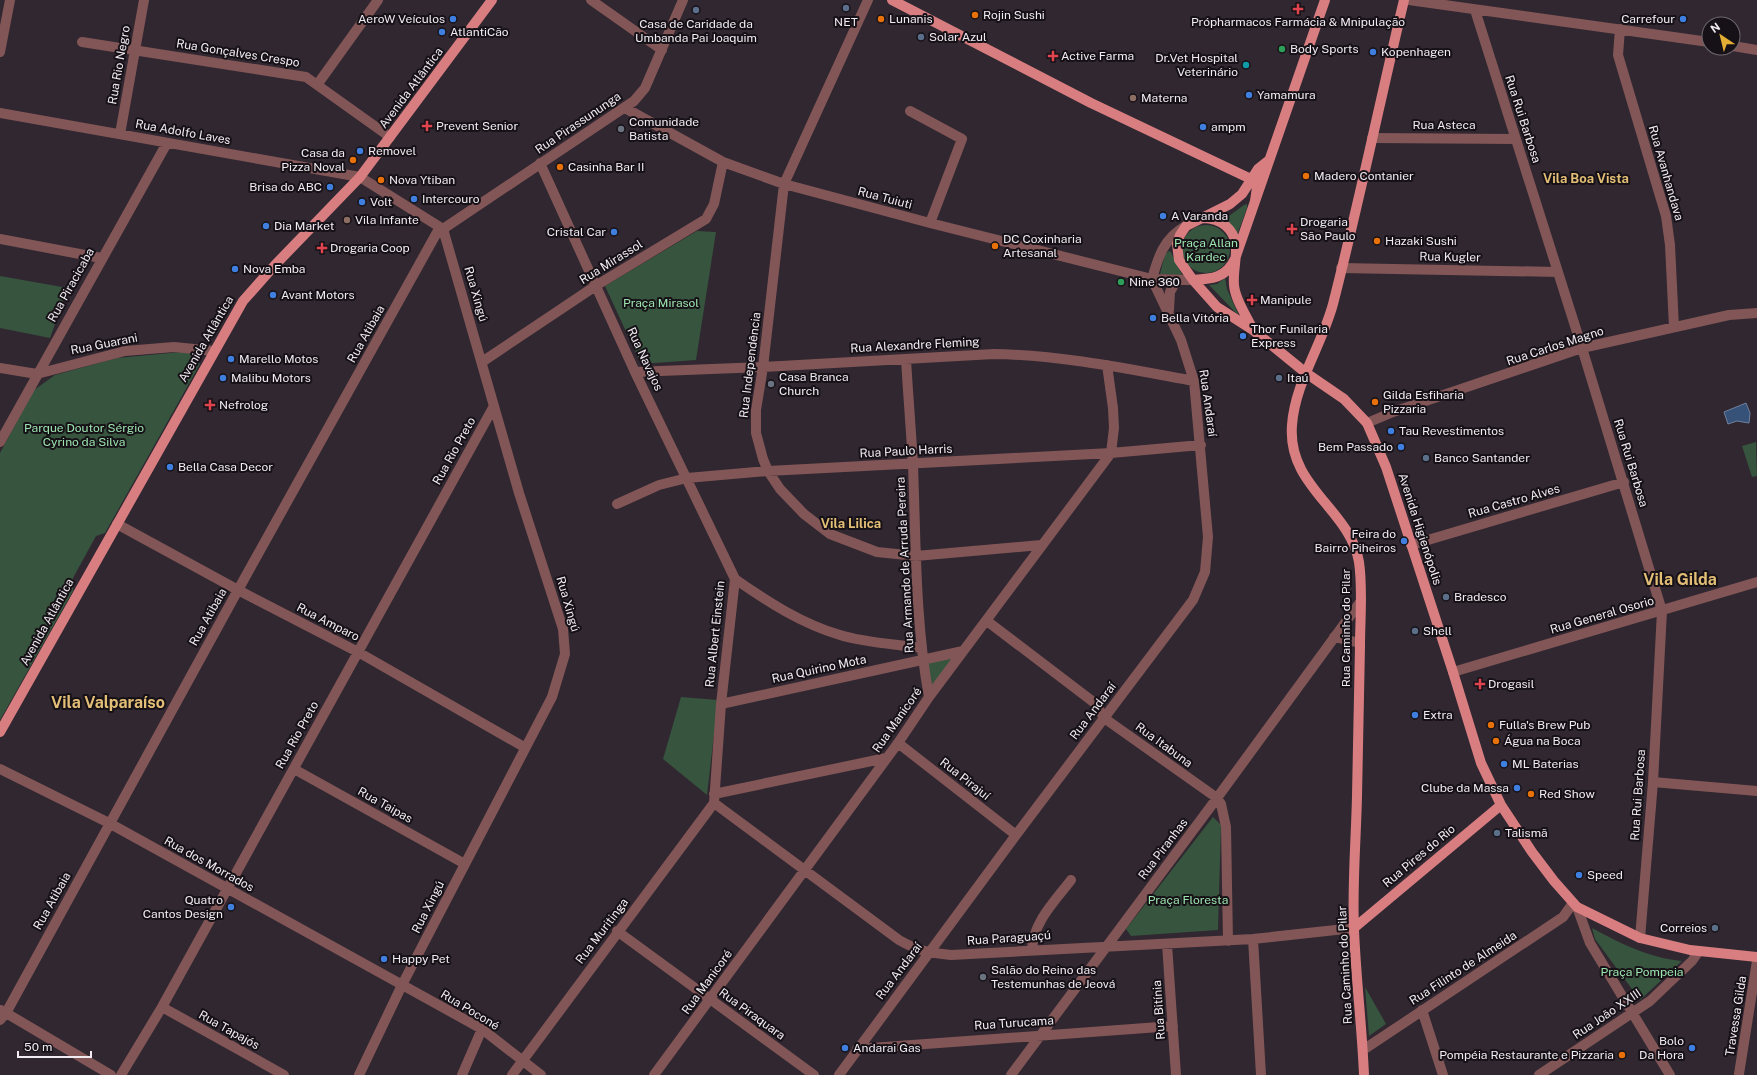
<svg xmlns="http://www.w3.org/2000/svg" width="1757" height="1075" viewBox="0 0 1757 1075" font-family="'Public Sans',sans-serif">
  <style>
    .green { fill: #36543e }
    .water { fill: #375278; stroke: #6f809d }
    .lines { fill: none; stroke-linecap: round; stroke-linejoin: round }
    .minor { stroke: #825656; stroke-width: 10 }
    .major { stroke: #d97e80; stroke-width: 10 }
    .service-dot { fill: #5c6f8a; stroke: #161116; stroke-width: 1.5 }
    .health-dot { fill: #e0444e; stroke: #161116; stroke-width: 1.5 }
    .food-dot { fill: #e8710a; stroke: #161116; stroke-width: 1.5 }
    .shop-dot { fill: #3f7fe0; stroke: #161116; stroke-width: 1.5 }
    .leisure-dot { fill: #2e9e5b; stroke: #161116; stroke-width: 1.5 }
    .culture-dot { fill: #0f9aa8; stroke: #161116; stroke-width: 1.5 }
    .education-dot { fill: #8d6e63; stroke: #161116; stroke-width: 1.5 }
    .worship-dot { fill: #6b7280; stroke: #161116; stroke-width: 1.5 }
    .labels { text-anchor: middle; stroke-width: 4; stroke-linejoin: round; paint-order: stroke }
    .poi-label { font-size: 12px; fill: #f1ebf2; stroke: #161116; text-anchor: start }
    .street-label { font-size: 12px; fill: #f1ebf2; stroke: #161116 }
    .park-label { font-size: 12px; fill: #9ce4af; stroke: #161116 }
    .neighbourhood-label { font-size: 13px; font-weight: bold; fill: #e3be76; stroke: #161116 }
    .district-label { font-size: 16px; font-weight: bold; fill: #e3be76; stroke: #161116 }
  </style>
  <rect width="100%" height="100%" fill="#302731"/>
  <path class="green" d="M1247 204V208L1237 235 1222 221 1244 205Z
    M1182 249a24 24 0 1 1 48 0a24 24 0 1 1-48 0Z
    M697 231 716 232 696 360 641 364 605 286Z
    M1169 251 1171 252 1182 275 1160 274 1165 254Z
    M0 276 68 288 50 338 0 328Z
    M1225 278 1227 289 1239 316 1209 285 1217 284Z
    M181 352 196 354 200 364 105 533 96 536 73 578V591L0 720V453L34 390 55 375 117 358Z
    M1756 442 1757 476 1752 477 1742 446Z
    M956 655 931 692 925 662Z
    M681 697 718 700 707 795 663 759Z
    M1213 817 1221 825 1218 930 1131 936 1126 929Z
    M1592 928C1619 943 1650 958 1682 961L1640 1000 1595 939Z
    M1365 987 1386 1024 1369 1036Z"/>
  <path class="water" d="M1746 403 1750 413 1749 423 1737 421 1728 424 1724 412Z"/>
  <g class="lines">
    <path class="minor" d="M591 0 662 50
      M868 0 784 184 763 367 756 410V433L763 459 768 471 780 489 804 514 830 534 877 552 916 556 1041 545
      M1409 0 1709 42
      M1475 10 1582 348 1662 611 1653 782 1640 938
      M1620 29 1618 55 1666 216 1670 245 1674 327
      M82 42 306 77 390 137
      M1733 46 1757 50
      M0 52 10 0
      M317 85 378 0
      M625 108 723 162 784 184 930 223 1152 279 1193 280
      M910 111 962 139 930 223
      M0 113 360 177 443 229 519 493 563 629 565 654 552 697 402 985 359 1075
      M120 134 144 0
      M1372 138 1516 139
      M540 163 635 372 735 579 721 704 714 803
      M443 229 634 101 645 88 683 0
      M0 239 101 258
      M1341 268 1558 272
      M1152 279C1158 257 1164 238 1186 226
      M1169 310 1170 292 1176 281
      M906 359C908 394 911 429 913 465 916 542 915 621 929 697
      M482 362 597 285 706 219 714 204 723 162
      M0 368 37 374 125 351 174 347 214 351
      M635 372 763 367 994 354C1061 355 1128 369 1194 381
      M1367 423 1393 412 1582 348 1729 315 1757 313
      M0 442 167 143
      M617 504 659 485 687 478 768 471 1111 453 1201 445
      M117 524 238 590 358 652 524 747
      M1411 545 1624 482
      M735 579C768 602 802 624 840 635 866 643 895 644 921 648
      M987 621 1096 704 1104 718 1217 798 1221 804 1226 827 1228 941
      M1334 637 1360 643
      M1453 672 1757 582
      M721 704 963 651
      M898 743 1016 835
      M0 769 109 823 482 1029 541 1075
      M294 769 465 864
      M1653 782 1757 791
      M714 794 886 758
      M714 803 899 940C918 951 930 953 951 955L1253 939 1354 928
      M1577 907 1590 943 1670 1075
      M617 931 814 1075
      M1253 939 1261 1075
      M1167 944 1176 1075
      M1032 950C1033 922 1055 901 1071 880
      M162 1007 284 1075
      M1 1010 111 1075
      M1422 1010 1443 1075
      M0 1020 6 1013 238 590 440 227
      M857 1049 1173 1026
      M1363 1050 1563 917 1573 903
      M1739 1074 1757 961
      M121 1075 162 1007 494 406
      M462 1075 482 1029
      M512 1075 714 803
      M654 1075 898 743 929 697 1111 453 1114 428 1113 408 1107 365
      M839 1075 1016 835 1193 600 1205 572 1208 537 1194 381 1181 340 1152 279
      M1011 1075 1217 798 1361 601
      M1539 1075 1650 1001 1692 961 1699 951"/>
    <path class="major" d="M892 0 1091 103 1253 180 1257 187 1255 201
      M1268 161 1258 169 1242 194 1230 204 1186 226 1180 235 1177 244 1179 260 1193 280 1217 307 1253 330 1306 373 1344 399 1367 423 1386 467 1453 672 1481 763 1501 805 1532 852 1554 881 1577 907 1640 938 1690 950 1757 957
      M1203 218C1212 218 1219 220 1226 226 1244 242 1232 264 1234 285 1235 300 1247 316 1253 330
      M1236 256 1325 0
      M1193 280C1212 279 1226 278 1235 259
      M0 732 243 301 275 265 360 177 492 0
      M1354 928 1501 805
      M1364 1075C1362 1027 1356 979 1354 930 1352 886 1356 841 1357 796 1358 746 1359 696 1360 646 1360 619 1363 589 1359 562 1350 509 1287 487 1292 425 1295 383 1322 345 1333 304 1359 203 1380 101 1404 0"/>
  </g>
  <g class="service-dot">
    <circle cx="846" cy="8" r="4"/>
    <circle cx="696" cy="10" r="4"/>
    <circle cx="921" cy="37" r="4"/>
    <circle cx="1279" cy="378" r="4"/>
    <circle cx="1426" cy="458" r="4"/>
    <circle cx="1446" cy="597" r="4"/>
    <circle cx="1415" cy="631" r="4"/>
    <circle cx="1497" cy="833" r="4"/>
    <circle cx="1715" cy="928" r="4"/>
  </g>
  <g class="health-dot">
    <path d="M1296 3h4v4h4v4h-4v4h-4v-4h-4v-4h4z"/>
    <path d="M1051 50h4v4h4v4h-4v4h-4v-4h-4v-4h4z"/>
    <path d="M425 120h4v4h4v4h-4v4h-4v-4h-4v-4h4z"/>
    <path d="M1290 223h4v4h4v4h-4v4h-4v-4h-4v-4h4z"/>
    <path d="M320 242h4v4h4v4h-4v4h-4v-4h-4v-4h4z"/>
    <path d="M1250 294h4v4h4v4h-4v4h-4v-4h-4v-4h4z"/>
    <path d="M208 399h4v4h4v4h-4v4h-4v-4h-4v-4h4z"/>
    <path d="M1478 678h4v4h4v4h-4v4h-4v-4h-4v-4h4z"/>
  </g>
  <g class="food-dot">
    <circle cx="975" cy="15" r="4"/>
    <circle cx="881" cy="19" r="4"/>
    <circle cx="353" cy="160" r="4"/>
    <circle cx="560" cy="167" r="4"/>
    <circle cx="1306" cy="176" r="4"/>
    <circle cx="381" cy="180" r="4"/>
    <circle cx="1377" cy="241" r="4"/>
    <circle cx="995" cy="246" r="4"/>
    <circle cx="1375" cy="402" r="4"/>
    <circle cx="1491" cy="725" r="4"/>
    <circle cx="1496" cy="741" r="4"/>
    <circle cx="1531" cy="794" r="4"/>
    <circle cx="1622" cy="1055" r="4"/>
  </g>
  <g class="shop-dot">
    <circle cx="453" cy="19" r="4"/>
    <circle cx="1683" cy="19" r="4"/>
    <circle cx="442" cy="32" r="4"/>
    <circle cx="1373" cy="52" r="4"/>
    <circle cx="1249" cy="95" r="4"/>
    <circle cx="1203" cy="127" r="4"/>
    <circle cx="360" cy="151" r="4"/>
    <circle cx="330" cy="187" r="4"/>
    <circle cx="414" cy="199" r="4"/>
    <circle cx="362" cy="202" r="4"/>
    <circle cx="1163" cy="216" r="4"/>
    <circle cx="266" cy="226" r="4"/>
    <circle cx="614" cy="232" r="4"/>
    <circle cx="235" cy="269" r="4"/>
    <circle cx="273" cy="295" r="4"/>
    <circle cx="1153" cy="318" r="4"/>
    <circle cx="1243" cy="336" r="4"/>
    <circle cx="231" cy="359" r="4"/>
    <circle cx="223" cy="378" r="4"/>
    <circle cx="1391" cy="431" r="4"/>
    <circle cx="1401" cy="447" r="4"/>
    <circle cx="170" cy="467" r="4"/>
    <circle cx="1404" cy="541" r="4"/>
    <circle cx="1415" cy="715" r="4"/>
    <circle cx="1504" cy="764" r="4"/>
    <circle cx="1517" cy="788" r="4"/>
    <circle cx="1579" cy="875" r="4"/>
    <circle cx="231" cy="907" r="4"/>
    <circle cx="384" cy="959" r="4"/>
    <circle cx="845" cy="1048" r="4"/>
    <circle cx="1692" cy="1048" r="4"/>
  </g>
  <g class="leisure-dot">
    <circle cx="1282" cy="49" r="4"/>
    <circle cx="1121" cy="282" r="4"/>
  </g>
  <circle class="culture-dot" cx="1246" cy="65" r="4"/>
  <g class="education-dot">
    <circle cx="1133" cy="98" r="4"/>
    <circle cx="347" cy="220" r="4"/>
  </g>
  <g class="worship-dot">
    <circle cx="621" cy="129" r="4"/>
    <circle cx="771" cy="384" r="4"/>
    <circle cx="983" cy="977" r="4"/>
  </g>
  <g class="labels">
    <g class="poi-label">
      <text x="983" y="19">Rojin Sushi</text>
      <text x="445" y="23" text-anchor="end">AeroW Veículos</text>
      <text x="889" y="23">Lunanis</text>
      <text x="1675" y="23" text-anchor="end">Carrefour</text>
      <text x="846" y="26" text-anchor="middle">NET</text>
      <text x="1298" y="26" text-anchor="middle">Própharmacos Farmácia &amp; Mnipulação</text>
      <text x="696" y="28" text-anchor="middle">Casa de Caridade da<tspan x="696" dy="14">Umbanda Pai Joaquim</tspan></text>
      <text x="450" y="36">AtlantiCão</text>
      <text x="929" y="41">Solar Azul</text>
      <text x="1290" y="53">Body Sports</text>
      <text x="1381" y="56">Kopenhagen</text>
      <text x="1061" y="60">Active Farma</text>
      <text x="1238" y="62" text-anchor="end">Dr.Vet Hospital<tspan x="1238" dy="14">Veterinário</tspan></text>
      <text x="1257" y="99">Yamamura</text>
      <text x="1141" y="102">Materna</text>
      <text x="629" y="126">Comunidade<tspan x="629" dy="14">Batista</tspan></text>
      <text x="436" y="130">Prevent Senior</text>
      <text x="1211" y="131">ampm</text>
      <text x="368" y="155">Removel</text>
      <text x="345" y="157" text-anchor="end">Casa da<tspan x="345" dy="14">Pizza Noval</tspan></text>
      <text x="568" y="171">Casinha Bar II</text>
      <text x="1314" y="180">Madero Contanier</text>
      <text x="389" y="184">Nova Ytiban</text>
      <text x="322" y="191" text-anchor="end">Brisa do ABC</text>
      <text x="422" y="203">Intercouro</text>
      <text x="370" y="206">Volt</text>
      <text x="1171" y="220">A Varanda</text>
      <text x="355" y="224">Vila Infante</text>
      <text x="1300" y="226">Drogaria<tspan x="1300" dy="14">São Paulo</tspan></text>
      <text x="274" y="230">Dia Market</text>
      <text x="606" y="236" text-anchor="end">Cristal Car</text>
      <text x="1003" y="243">DC Coxinharia<tspan x="1003" dy="14">Artesanal</tspan></text>
      <text x="1385" y="245">Hazaki Sushi</text>
      <text x="330" y="252">Drogaria Coop</text>
      <text x="243" y="273">Nova Emba</text>
      <text x="1129" y="286">Nine 360</text>
      <text x="281" y="299">Avant Motors</text>
      <text x="1260" y="304">Manipule</text>
      <text x="1161" y="322">Bella Vitória</text>
      <text x="1251" y="333">Thor Funilaria<tspan x="1251" dy="14">Express</tspan></text>
      <text x="239" y="363">Marello Motos</text>
      <text x="779" y="381">Casa Branca<tspan x="779" dy="14">Church</tspan></text>
      <text x="231" y="382">Malibu Motors</text>
      <text x="1287" y="382">Itaú</text>
      <text x="1383" y="399">Gilda Esfiharia<tspan x="1383" dy="14">Pizzaria</tspan></text>
      <text x="219" y="409">Nefrolog</text>
      <text x="1399" y="435">Tau Revestimentos</text>
      <text x="1393" y="451" text-anchor="end">Bem Passado</text>
      <text x="1434" y="462">Banco Santander</text>
      <text x="178" y="471">Bella Casa Decor</text>
      <text x="1396" y="538" text-anchor="end">Feira do<tspan x="1396" dy="14">Bairro Piheiros</tspan></text>
      <text x="1454" y="601">Bradesco</text>
      <text x="1423" y="635">Shell</text>
      <text x="1488" y="688">Drogasil</text>
      <text x="1423" y="719">Extra</text>
      <text x="1499" y="729">Fulla's Brew Pub</text>
      <text x="1504" y="745">Água na Boca</text>
      <text x="1512" y="768">ML Baterias</text>
      <text x="1509" y="792" text-anchor="end">Clube da Massa</text>
      <text x="1539" y="798">Red Show</text>
      <text x="1505" y="837">Talismã</text>
      <text x="1587" y="879">Speed</text>
      <text x="223" y="904" text-anchor="end">Quatro<tspan x="223" dy="14">Cantos Design</tspan></text>
      <text x="1707" y="932" text-anchor="end">Correios</text>
      <text x="392" y="963">Happy Pet</text>
      <text x="991" y="974">Salão do Reino das<tspan x="991" dy="14">Testemunhas de Jeová</tspan></text>
      <text x="1684" y="1045" text-anchor="end">Bolo<tspan x="1684" dy="14">Da Hora</tspan></text>
      <text x="853" y="1052">Andarai Gas</text>
      <text x="1614" y="1059" text-anchor="end">Pompéia Restaurante e Pizzaria</text>
    </g>
    <g class="street-label">
      <text transform="translate(238 53) rotate(9)" y="4">Rua Gonçalves Crespo</text>
      <text transform="translate(119 65) rotate(-80)" y="4">Rua Rio Negro</text>
      <text transform="translate(411 88) rotate(-53)" y="4">Avenida Atlântica</text>
      <text transform="translate(1523 119) rotate(72)" y="4">Rua Rui Barbosa</text>
      <text transform="translate(578 123) rotate(-34)" y="4">Rua Pirassununga</text>
      <text x="1444" y="129">Rua Asteca</text>
      <text transform="translate(183 132) rotate(10)" y="4">Rua Adolfo Laves</text>
      <text transform="translate(1666 173) rotate(74)" y="4">Rua Avanhandava</text>
      <text transform="translate(885 198) rotate(15)" y="4">Rua Tuiuti</text>
      <text transform="translate(1450 257) rotate(1)" y="4">Rua Kugler</text>
      <text transform="translate(611 262) rotate(-32)" y="4">Rua Mirassol</text>
      <text transform="translate(71 285) rotate(-61)" y="4">Rua Piracicaba</text>
      <text transform="translate(476 294) rotate(74)" y="4">Rua Xingú</text>
      <text transform="translate(366 334) rotate(-61)" y="4">Rua Atibaia</text>
      <text transform="translate(206 339) rotate(-60)" y="4">Avenida Atlântica</text>
      <text transform="translate(104 344) rotate(-11)" y="4">Rua Guarani</text>
      <text transform="translate(915 345) rotate(-3)" y="4">Rua Alexandre Fleming</text>
      <text transform="translate(1555 346) rotate(-18)" y="4">Rua Carlos Magno</text>
      <text transform="translate(645 359) rotate(65)" y="4">Rua Navajos</text>
      <text transform="translate(750 365) rotate(-83)" y="4">Rua Independência</text>
      <text transform="translate(1208 403) rotate(82)" y="4">Rua Andaraí</text>
      <text transform="translate(454 451) rotate(-61)" y="4">Rua Rio Preto</text>
      <text transform="translate(906 451) rotate(-3)" y="4">Rua Paulo Harris</text>
      <text transform="translate(1631 463) rotate(73)" y="4">Rua Rui Barbosa</text>
      <text transform="translate(1514 501) rotate(-16)" y="4">Rua Castro Alves</text>
      <text transform="translate(1420 529) rotate(72)" y="4">Avenida Higienópolis</text>
      <text transform="translate(905 565) rotate(-93)" y="4">Rua Armando de Arruda Pereira</text>
      <text transform="translate(568 604) rotate(74)" y="4">Rua Xingú</text>
      <text transform="translate(1602 615) rotate(-16)" y="4">Rua General Osorio</text>
      <text transform="translate(208 617) rotate(-61)" y="4">Rua Atibaia</text>
      <text transform="translate(47 622) rotate(-61)" y="4">Avenida Atlântica</text>
      <text transform="translate(328 622) rotate(27)" y="4">Rua Amparo</text>
      <text transform="translate(1346 628) rotate(-90)" y="4">Rua Caminho do Pilar</text>
      <text transform="translate(715 634) rotate(-84)" y="4">Rua Albert Einstein</text>
      <text transform="translate(819 669) rotate(-12)" y="4">Rua Quirino Mota</text>
      <text transform="translate(1093 711) rotate(-53)" y="4">Rua Andaraí</text>
      <text transform="translate(897 720) rotate(-55)" y="4">Rua Manicoré</text>
      <text transform="translate(297 735) rotate(-61)" y="4">Rua Rio Preto</text>
      <text transform="translate(1164 745) rotate(36)" y="4">Rua Itabuna</text>
      <text transform="translate(965 779) rotate(38)" y="4">Rua Pirajuí</text>
      <text transform="translate(1638 795) rotate(-86)" y="4">Rua Rui Barbosa</text>
      <text transform="translate(385 805) rotate(29)" y="4">Rua Taipas</text>
      <text transform="translate(1163 849) rotate(-53)" y="4">Rua Piranhas</text>
      <text transform="translate(1419 856) rotate(-40)" y="4">Rua Pires do Rio</text>
      <text transform="translate(209 864) rotate(29)" y="4">Rua dos Morrados</text>
      <text transform="translate(52 901) rotate(-61)" y="4">Rua Atibaia</text>
      <text transform="translate(428 907) rotate(-63)" y="4">Rua Xingú</text>
      <text transform="translate(602 931) rotate(-53)" y="4">Rua Muritinga</text>
      <text transform="translate(1009 938) rotate(-4)" y="4">Rua Paraguaçú</text>
      <text transform="translate(1345 965) rotate(-93)" y="4">Rua Caminho do Pilar</text>
      <text transform="translate(1463 968) rotate(-33)" y="4">Rua Filinto de Almeida</text>
      <text transform="translate(899 971) rotate(-53)" y="4">Rua Andaraí</text>
      <text transform="translate(707 982) rotate(-54)" y="4">Rua Manicoré</text>
      <text transform="translate(470 1010) rotate(31)" y="4">Rua Poconé</text>
      <text transform="translate(1159 1010) rotate(-94)" y="4">Rua Bitínia</text>
      <text transform="translate(752 1014) rotate(36)" y="4">Rua Piraquara</text>
      <text transform="translate(1607 1014) rotate(-34)" y="4">Rua João XXIII</text>
      <text transform="translate(1736 1016) rotate(-81)" y="4">Travessa Gilda</text>
      <text transform="translate(1014 1023) rotate(-4)" y="4">Rua Turucama</text>
      <text transform="translate(229 1030) rotate(29)" y="4">Rua Tapajós</text>
    </g>
    <g class="park-label">
      <text x="1206" y="247">Praça Allan<tspan x="1206" dy="14">Kardec</tspan></text>
      <text x="661" y="307">Praça Mirasol</text>
      <text x="84" y="432">Parque Doutor Sérgio<tspan x="84" dy="14">Cyrino da Silva</tspan></text>
      <text x="1188" y="904">Praça Floresta</text>
      <text x="1642" y="976">Praça Pompeia</text>
    </g>
    <g class="neighbourhood-label">
      <text x="1586" y="183">Vila Boa Vista</text>
      <text x="851" y="528">Vila Lilica</text>
    </g>
    <g class="district-label">
      <text x="1680" y="585">Vila Gilda</text>
      <text x="108" y="708">Vila Valparaíso</text>
    </g>
  </g>
  <g transform="translate(1721 36) rotate(325)"><circle r="19" fill="#161116" stroke="#6e686e"/>
  <path d="M0-3L7 15L0 10L-7 15Z" fill="#e4ae35"/>
  <text y="-6" font-size="11" font-weight="bold" text-anchor="middle" fill="#f1ebf2">N</text>
  </g>
  <path d="M18 1051v6h73v-6" fill="none" stroke="#f1ebf2" stroke-width="2"/>
  <text x="24" y="1051" font-size="12" fill="#f1ebf2" stroke="#161116" stroke-width="3" paint-order="stroke">50 m</text>
</svg>
